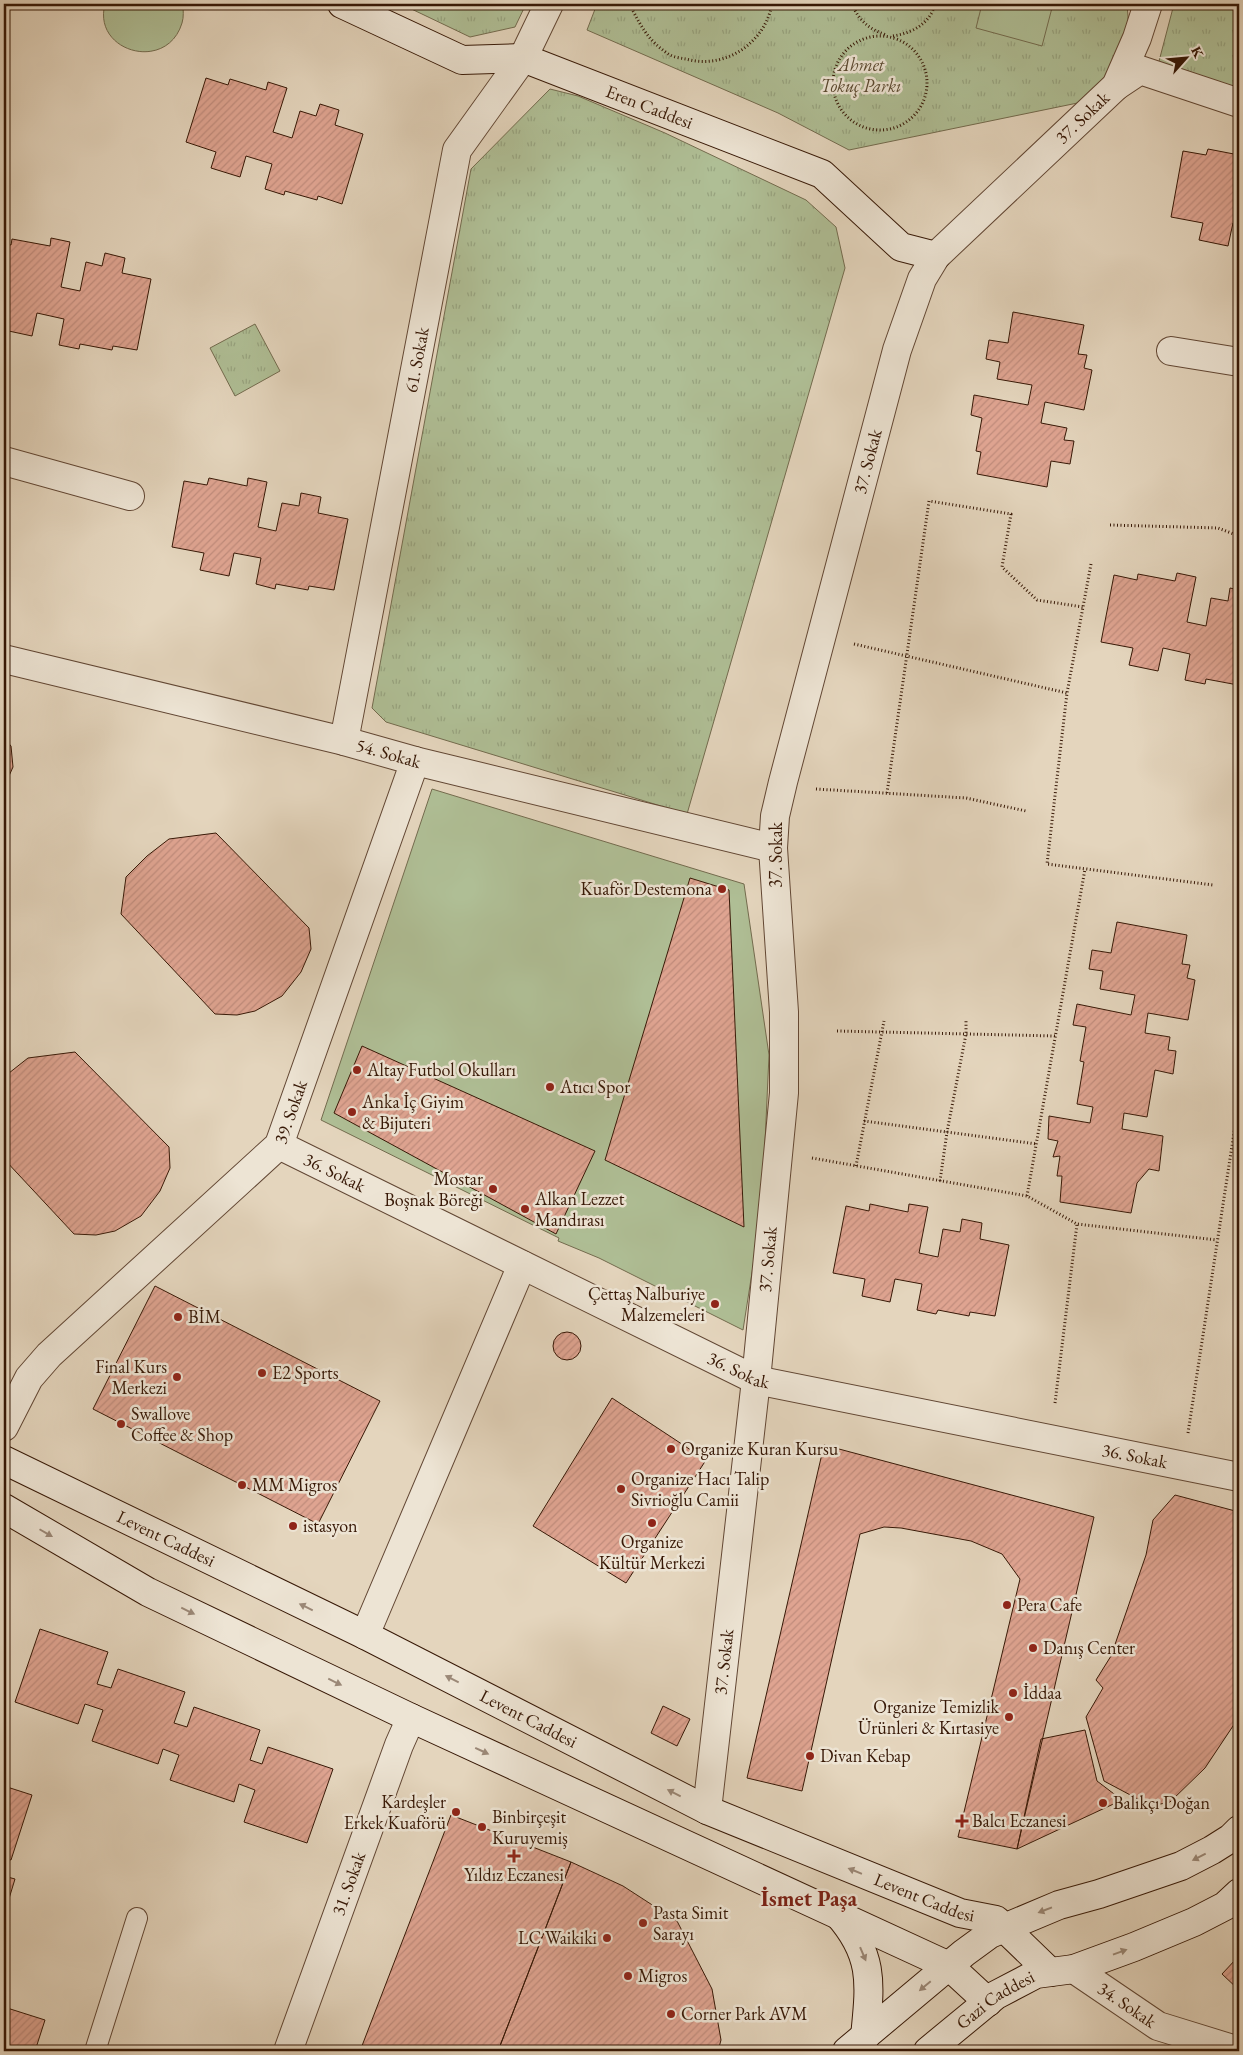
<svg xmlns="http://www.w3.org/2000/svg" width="1243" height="2055" viewBox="0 0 1243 2055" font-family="'EB Garamond',serif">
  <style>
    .grass { fill: url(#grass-tufts); stroke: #736b4e }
    .garden { fill: #afbe95; stroke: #736b4e }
    .building { fill: url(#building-hatch); stroke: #371806 }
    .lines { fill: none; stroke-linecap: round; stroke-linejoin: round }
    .lane-casing { stroke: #624734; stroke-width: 22 }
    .street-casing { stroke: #624734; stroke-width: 30 }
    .secondary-casing { stroke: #371806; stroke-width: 30 }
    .path { stroke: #371806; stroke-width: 3; stroke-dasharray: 1 2.5; stroke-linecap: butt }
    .lane { stroke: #ede4d4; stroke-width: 20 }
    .street { stroke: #ede4d4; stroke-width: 28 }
    .secondary { stroke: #ede4d4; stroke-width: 28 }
    .oneway { fill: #9b8877 }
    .poi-dot { fill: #8f2418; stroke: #ede4d4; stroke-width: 2 }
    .labels { text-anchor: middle; stroke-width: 5; stroke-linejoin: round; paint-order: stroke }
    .park-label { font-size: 18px; font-style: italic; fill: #5b4a31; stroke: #ede4d4 }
    .street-label { font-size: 18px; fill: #371806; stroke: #ede4d4 }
    .poi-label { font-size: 18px; fill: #371806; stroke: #ede4d4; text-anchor: start }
    .district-label { font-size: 22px; font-weight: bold; fill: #7a1f14; stroke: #ede4d4 }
  </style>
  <defs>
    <pattern id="grass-tufts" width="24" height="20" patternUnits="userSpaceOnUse" patternTransform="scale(1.25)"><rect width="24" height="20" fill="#afbe95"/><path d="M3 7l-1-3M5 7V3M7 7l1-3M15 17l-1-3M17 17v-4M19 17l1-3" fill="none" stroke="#97a37f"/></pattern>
    <pattern id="building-hatch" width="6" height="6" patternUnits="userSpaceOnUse" patternTransform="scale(1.25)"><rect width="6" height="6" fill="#dfa491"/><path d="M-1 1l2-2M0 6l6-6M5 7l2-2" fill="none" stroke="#c08c7c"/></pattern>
  </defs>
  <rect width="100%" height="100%" fill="#e4d5bd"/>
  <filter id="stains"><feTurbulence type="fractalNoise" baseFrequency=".004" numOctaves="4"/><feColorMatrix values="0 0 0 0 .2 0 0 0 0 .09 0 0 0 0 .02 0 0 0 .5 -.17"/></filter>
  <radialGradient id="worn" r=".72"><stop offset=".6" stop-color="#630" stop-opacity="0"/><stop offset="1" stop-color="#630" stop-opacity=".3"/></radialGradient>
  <path class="grass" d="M401 4H526L515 27 470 37Z
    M597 4H1127L1130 41 1097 99 849 150 778 113 587 30Z
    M1174 4H1233L1239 6V92L1158 65Z
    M550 89 578 96 665 133 806 200 836 227 845 268 687 814 386 722 372 708 471 169Z
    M255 324 280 371 235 396 210 348Z"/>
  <path class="garden" d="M105 4H183C183 10 184 17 182 23 167 73 92 52 105 4Z
    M982 4H1053L1042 46 976 28Z
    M432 789 744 884 769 1055 762 1209 743 1330 599 1258 558 1241 559 1238 321 1120Z"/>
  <path class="building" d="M206 78 228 85 230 79 266 90 268 82 287 88 273 132 292 138 300 111 316 116 320 104 339 110 335 125 363 134 342 204 318 196 317 200 285 191 284 195 265 189 272 164 246 156 240 177 211 168 216 152 186 142Z
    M1208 149 1239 155V225L1233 223 1228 246 1199 240 1203 223 1171 217 1183 151 1206 155Z
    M51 238 70 242 61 287 80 291 86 262 102 266 105 253 125 258 122 273 151 279 137 350 113 346 112 350 80 344 79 349 59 345 64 319 37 313 32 336 4 330 7 313 4 312V243L11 245 12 239 50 246Z
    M1013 312 1084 325 1078 354 1087 355 1084 368 1092 370 1084 410 1045 402 1041 423 1067 428 1064 440 1074 441 1070 464 1051 461 1047 487 977 474 981 452 976 451 982 418 971 415 974 395 1028 405 1032 385 997 379 1000 362 986 359 989 340 1008 343Z
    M209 478 247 486 248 478 267 482 258 527 276 531 282 503 299 506 301 493 321 497 318 513 348 519 334 590 309 586 308 590 276 584 275 589 256 584 261 558 234 553 229 576 200 570 204 553 172 547 184 481 207 485Z
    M1177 573 1196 577 1187 622 1206 626 1211 598 1228 601 1230 588 1239 590V681L1238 685 1206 679 1205 684 1185 680 1190 654 1163 648 1158 671 1129 665 1133 648 1101 642 1114 575 1137 580 1138 574 1175 581Z
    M4 738 11 746 13 767 4 787Z
    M216 833 309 928 311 949 301 972 282 996 255 1011 237 1015 215 1014 121 914 126 877 147 856 169 839Z
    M690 878 729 890 744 1227 605 1160Z
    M1117 922 1187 935 1182 964 1190 965 1187 978 1195 980 1188 1020 1148 1013 1145 1033 1170 1037 1168 1050 1176 1051 1173 1074 1155 1070 1147 1117 1124 1113 1122 1129 1163 1136 1159 1171 1149 1169 1137 1183 1131 1213 1060 1202 1062 1176H1057L1060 1156 1053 1157 1058 1141 1048 1139 1049 1116 1090 1123 1093 1107 1077 1104 1084 1062 1080 1061 1086 1027 1073 1025 1077 1004 1131 1015 1135 995 1100 989 1103 971 1089 969 1092 950 1111 953Z
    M362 1046 595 1151 556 1234 334 1113Z
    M75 1052 169 1147 170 1168 160 1191 141 1216 115 1231 96 1235 74 1234 4 1159V1077L28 1058Z
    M870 1204 908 1212 909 1204 928 1207 919 1253 938 1257 943 1229 960 1232 962 1219 982 1223 980 1239 1009 1245 995 1316 970 1312 969 1316 938 1310 936 1314 917 1310 922 1284 895 1279 890 1302 862 1296 865 1279 833 1273 846 1206 869 1211Z
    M155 1286 380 1401 318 1524 93 1409Z
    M553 1346a14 14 0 1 1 28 0a14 14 0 1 1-28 0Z
    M612 1398 706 1460 626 1583 533 1526Z
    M824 1445 1094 1517 1017 1849 958 1837 1020 1579 1002 1554 971 1541 901 1528 884 1527 860 1534 802 1791 747 1778Z
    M1175 1495 1239 1512V1717L1205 1768 1170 1802 1151 1806 1104 1781 1086 1717 1103 1688 1096 1680 1111 1656 1146 1555 1153 1520Z
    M40 1629 108 1652 97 1684 111 1688 118 1669 185 1692 174 1723 187 1727 194 1707 260 1730 250 1760 262 1764 268 1747 333 1769 307 1843 244 1822 255 1790 239 1784 234 1802 170 1780 179 1755 163 1749 158 1764 92 1741 103 1710 85 1704 78 1724 15 1702Z
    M663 1706 690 1719 677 1746 651 1733Z
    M1085 1730 1097 1781 1122 1800 1017 1849 1041 1739Z
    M4 1786 32 1795 11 1860 4 1858Z
    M451 1815 571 1862 545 1930 498 2051H360Z
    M571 1862 623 1886 677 1921 712 1989 721 2040 718 2051H498Z
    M4 1876 15 1879 4 1915Z
    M1236 1959 1239 1962V1990L1222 1974Z
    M4 2007 45 2020 35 2051H4Z"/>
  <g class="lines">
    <defs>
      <path id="lane" d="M95 2051 137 1918"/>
      <g id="street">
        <path d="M1116 86 1140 70 1239 103"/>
        <path d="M1171 351 1239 362"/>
        <path d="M4 461 130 496"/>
        <path id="s1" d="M4 659 344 741 415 761 773 848"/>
        <path id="s2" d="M344 741 457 150 523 58 549 4"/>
        <path id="s3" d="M279 1145 756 1380 1239 1477"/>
        <path id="s4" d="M4 1427 29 1378 49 1355 279 1145 415 761"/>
        <path d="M365 1635 522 1265"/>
        <path id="s5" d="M707 1810 756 1380 784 1093V1012L773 848 775 816 783 782 897 350 922 279 936 256 1116 86 1137 38 1148 4"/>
        <path id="s6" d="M1074 1969 1158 2026 1239 2051"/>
        <path id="s7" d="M288 2051 399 1745 411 1718"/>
      </g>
      <g id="secondary">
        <path id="s8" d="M342 4 462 60 523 58 822 174 901 247 936 256"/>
        <path id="s9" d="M4 1460 365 1635 707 1810 960 1913 996 1920 1050 1972"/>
        <path d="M4 1508 148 1592 411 1718 949 1966 988 2002"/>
        <path d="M838 1914C875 1956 870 1985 865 2037"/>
        <path d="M847 2051 964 1953 990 1934 1059 1905 1099 1894 1181 1866 1212 1850 1231 1838 1239 1830"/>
        <path id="s10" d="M928 2051 996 1995 1036 1974 1074 1969 1134 1947 1194 1922 1225 1906 1239 1893"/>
      </g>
    </defs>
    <use href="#lane" class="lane-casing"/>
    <use href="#street" class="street-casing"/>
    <use href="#secondary" class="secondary-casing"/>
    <path class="path" d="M632 4V9C642 28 649 41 667 53 672 57 680 58 686 59 725 70 765 43 772 4
      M852 4C859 21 870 30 887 35
      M833 83a47 47 0 1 1 94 0a47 47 0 1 1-94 0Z
      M893 36C912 33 930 24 935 4
      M1110 525 1218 528 1239 536
      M1091 564 1067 693 1047 864 1213 885
      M854 644 1067 693
      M816 789 966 798 1026 811
      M887 793 929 501 1011 514 1002 567 1037 600 1083 607
      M837 1031 1055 1036
      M864 1121 1037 1144
      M812 1158 1027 1196 1077 1224 1217 1240
      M856 1166 884 1021
      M940 1181 947 1132 966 1034V1020
      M1027 1196 1085 869
      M1055 1403 1077 1224
      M1188 1433 1239 1100"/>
    <use href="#lane" class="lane"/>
    <use href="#street" class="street"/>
    <use href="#secondary" class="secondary"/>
  </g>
  <defs><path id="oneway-solid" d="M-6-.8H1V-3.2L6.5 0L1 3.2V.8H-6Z" transform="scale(1.25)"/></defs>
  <g class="oneway">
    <use href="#oneway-solid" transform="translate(46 1533) rotate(30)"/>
    <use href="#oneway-solid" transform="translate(306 1607) rotate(-154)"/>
    <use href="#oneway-solid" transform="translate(188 1611) rotate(26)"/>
    <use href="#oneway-solid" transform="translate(452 1679) rotate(-153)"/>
    <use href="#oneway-solid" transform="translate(335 1682) rotate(26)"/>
    <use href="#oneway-solid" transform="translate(482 1751) rotate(25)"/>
    <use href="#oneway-solid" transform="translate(674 1793) rotate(-153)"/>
    <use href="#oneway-solid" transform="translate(1199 1857) rotate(153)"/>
    <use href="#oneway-solid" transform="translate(855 1871) rotate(-158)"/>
    <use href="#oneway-solid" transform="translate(1045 1910) rotate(159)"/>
    <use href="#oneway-solid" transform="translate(1120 1952) rotate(-20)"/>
    <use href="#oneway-solid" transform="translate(863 1954) rotate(67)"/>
    <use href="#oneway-solid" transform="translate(925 1986) rotate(140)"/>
  </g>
  <g class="poi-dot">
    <circle cx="722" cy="889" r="5"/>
    <circle cx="357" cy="1070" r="5"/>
    <circle cx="550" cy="1087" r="5"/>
    <circle cx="352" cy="1112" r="5"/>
    <circle cx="493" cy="1189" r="5"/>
    <circle cx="525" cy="1209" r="5"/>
    <circle cx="715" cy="1304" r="5"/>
    <circle cx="178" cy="1317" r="5"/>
    <circle cx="262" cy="1373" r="5"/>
    <circle cx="177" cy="1377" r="5"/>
    <circle cx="121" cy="1424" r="5"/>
    <circle cx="671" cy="1449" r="5"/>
    <circle cx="242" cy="1485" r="5"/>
    <circle cx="621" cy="1489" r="5"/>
    <circle cx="652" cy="1523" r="5"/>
    <circle cx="293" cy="1526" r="5"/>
    <circle cx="1007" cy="1605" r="5"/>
    <circle cx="1033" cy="1648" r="5"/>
    <circle cx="1013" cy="1693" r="5"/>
    <circle cx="1009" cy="1717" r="5"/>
    <circle cx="810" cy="1756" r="5"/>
    <circle cx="1103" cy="1803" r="5"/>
    <circle cx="456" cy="1812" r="5"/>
    <path d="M959.5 1813.5h5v5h5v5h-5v5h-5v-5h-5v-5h5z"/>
    <circle cx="482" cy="1827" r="5"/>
    <path d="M511.5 1848.5h5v5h5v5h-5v5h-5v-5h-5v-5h5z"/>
    <circle cx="643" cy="1923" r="5"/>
    <circle cx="607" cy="1938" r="5"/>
    <circle cx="628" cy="1976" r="5"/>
    <circle cx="671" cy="2014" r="5"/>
  </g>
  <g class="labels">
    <g class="park-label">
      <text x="861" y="71">Ahmet<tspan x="861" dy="21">Tokuç Parkı</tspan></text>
    </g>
    <g class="street-label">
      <text dy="6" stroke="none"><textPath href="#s8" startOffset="329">Eren Caddesi</textPath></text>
      <text dy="6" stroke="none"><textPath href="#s5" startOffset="1784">37. Sokak</textPath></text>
      <text dy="6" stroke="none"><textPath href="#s2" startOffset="388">61. Sokak</textPath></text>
      <text dy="6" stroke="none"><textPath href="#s5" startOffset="1365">37. Sokak</textPath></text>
      <text dy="6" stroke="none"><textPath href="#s1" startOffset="396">54. Sokak</textPath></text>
      <text transform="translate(776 855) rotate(-90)" y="6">37. Sokak</text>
      <text dy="6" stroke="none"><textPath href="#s4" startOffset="432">39. Sokak</textPath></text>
      <text dy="6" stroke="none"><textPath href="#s3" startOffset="62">36. Sokak</textPath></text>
      <text dy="6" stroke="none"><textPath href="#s5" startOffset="554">37. Sokak</textPath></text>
      <text dy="6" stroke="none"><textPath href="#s3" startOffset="512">36. Sokak</textPath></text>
      <text dy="6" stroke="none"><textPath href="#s3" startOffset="918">36. Sokak</textPath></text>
      <text dy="6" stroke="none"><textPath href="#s9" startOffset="180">Levent Caddesi</textPath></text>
      <text dy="6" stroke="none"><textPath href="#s5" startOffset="149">37. Sokak</textPath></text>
      <text dy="6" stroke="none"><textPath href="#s9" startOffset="585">Levent Caddesi</textPath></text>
      <text dy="6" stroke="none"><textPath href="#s7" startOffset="178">31. Sokak</textPath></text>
      <text dy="6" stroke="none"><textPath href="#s9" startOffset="1020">Levent Caddesi</textPath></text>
      <text dy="6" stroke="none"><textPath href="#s10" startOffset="85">Gazi Caddesi</textPath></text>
      <text dy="6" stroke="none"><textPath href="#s6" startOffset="64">34. Sokak</textPath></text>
    </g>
    <g class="poi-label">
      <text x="712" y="895" text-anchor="end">Kuaför Destemona</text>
      <text x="367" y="1076">Altay Futbol Okulları</text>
      <text x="560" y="1093">Atıcı Spor</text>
      <text x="362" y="1108">Anka İç Giyim<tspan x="362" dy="21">&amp; Bijuteri</tspan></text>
      <text x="483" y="1185" text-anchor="end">Mostar<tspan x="483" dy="21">Boşnak Böreği</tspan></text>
      <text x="535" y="1205">Alkan Lezzet<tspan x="535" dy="21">Mandırası</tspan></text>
      <text x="705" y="1300" text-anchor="end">Çettaş Nalburiye<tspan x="705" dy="21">Malzemeleri</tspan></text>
      <text x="188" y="1323">BİM</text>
      <text x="167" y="1373" text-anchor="end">Final Kurs<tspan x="167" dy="21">Merkezi</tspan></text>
      <text x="272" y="1379">E2 Sports</text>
      <text x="131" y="1420">Swallove<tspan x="131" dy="21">Coffee &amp; Shop</tspan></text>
      <text x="681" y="1455">Organize Kuran Kursu</text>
      <text x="631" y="1485">Organize Hacı Talip<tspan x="631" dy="21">Sivrioğlu Camii</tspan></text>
      <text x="252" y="1491">MM Migros</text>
      <text x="303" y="1532">istasyon</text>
      <text x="652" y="1548" text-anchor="middle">Organize<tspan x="652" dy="21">Kültür Merkezi</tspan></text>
      <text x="1017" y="1611">Pera Cafe</text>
      <text x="1043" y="1654">Danış Center</text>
      <text x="1023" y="1699">İddaa</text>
      <text x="999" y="1713" text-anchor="end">Organize Temizlik<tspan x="999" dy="21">Ürünleri &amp; Kırtasiye</tspan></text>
      <text x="820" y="1762">Divan Kebap</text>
      <text x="446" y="1808" text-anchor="end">Kardeşler<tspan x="446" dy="21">Erkek Kuaförü</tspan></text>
      <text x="1113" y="1809">Balıkçı Doğan</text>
      <text x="492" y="1823">Binbirçeşit<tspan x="492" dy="21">Kuruyemiş</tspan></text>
      <text x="972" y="1827">Balcı Eczanesi</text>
      <text x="514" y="1881" text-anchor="middle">Yıldız Eczanesi</text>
      <text x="653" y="1919">Pasta Simit<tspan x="653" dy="21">Sarayı</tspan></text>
      <text x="597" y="1944" text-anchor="end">LC Waikiki</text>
      <text x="638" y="1982">Migros</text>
      <text x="681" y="2020">Corner Park AVM</text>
    </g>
    <g class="district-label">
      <text x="809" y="1906">İsmet Paşa</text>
    </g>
  </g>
  <rect width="1243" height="2055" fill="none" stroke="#e4d5bd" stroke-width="20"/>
  <rect x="5" y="5" width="1233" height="2045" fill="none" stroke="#371806" stroke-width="2.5"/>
  <rect x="10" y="10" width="1223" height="2035" fill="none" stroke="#371806"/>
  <g transform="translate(1186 58) rotate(63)" stroke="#ede4d4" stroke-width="4" paint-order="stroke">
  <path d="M0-4L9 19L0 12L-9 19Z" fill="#371806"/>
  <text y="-8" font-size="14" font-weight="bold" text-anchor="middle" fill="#371806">K</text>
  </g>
  <rect width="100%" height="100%" filter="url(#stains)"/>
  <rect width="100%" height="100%" fill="url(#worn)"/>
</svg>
